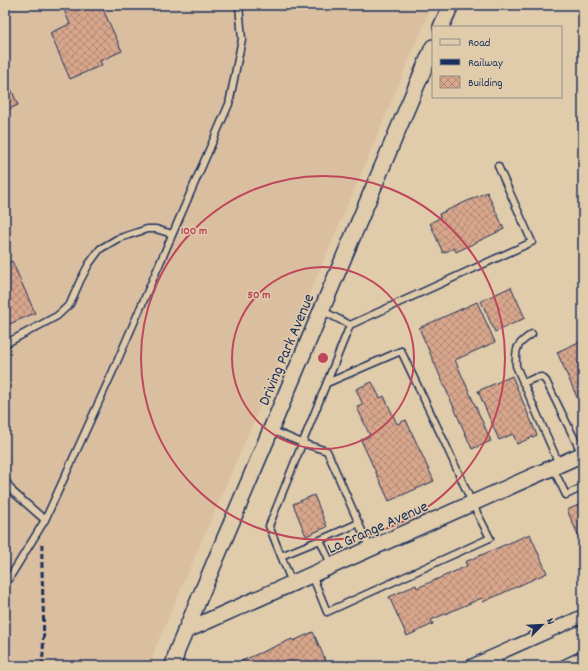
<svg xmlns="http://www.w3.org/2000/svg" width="588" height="671" viewBox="0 0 588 671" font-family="Dekko,sans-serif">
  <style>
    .built { fill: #dabea0 }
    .building { fill: url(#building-cross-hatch); stroke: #1b2f5e }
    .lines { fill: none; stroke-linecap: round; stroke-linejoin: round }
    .service-casing { stroke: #1b2f5e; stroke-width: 9 }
    .minor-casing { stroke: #1b2f5e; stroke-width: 15 }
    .tertiary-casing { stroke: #1b2f5e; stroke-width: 18 }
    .service { stroke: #e0ccaa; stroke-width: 6 }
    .minor { stroke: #e0ccaa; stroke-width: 12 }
    .tertiary { stroke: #e0ccaa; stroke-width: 15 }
    .rail { stroke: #1b2f5e; stroke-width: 3; stroke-dasharray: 6 3; stroke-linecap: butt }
    .ring { fill: none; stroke: #bf465b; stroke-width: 2 }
    .labels { text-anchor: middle; stroke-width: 3; stroke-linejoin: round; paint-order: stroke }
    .street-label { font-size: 16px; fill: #1b2f5e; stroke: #e0ccaa }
    .centre { fill: #bf465b; stroke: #e0ccaa; stroke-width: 2 }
    .ring-label { font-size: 12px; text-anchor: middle; font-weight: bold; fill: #bf465b; stroke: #e0ccaa; stroke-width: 3; stroke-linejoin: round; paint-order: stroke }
  </style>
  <defs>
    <pattern id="building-cross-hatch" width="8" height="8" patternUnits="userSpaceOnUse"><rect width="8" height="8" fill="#d8a68b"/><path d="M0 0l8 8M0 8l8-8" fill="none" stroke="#ae8875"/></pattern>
  </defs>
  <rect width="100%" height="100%" fill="#e0ccaa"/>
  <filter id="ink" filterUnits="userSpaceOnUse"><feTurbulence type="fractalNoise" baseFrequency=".025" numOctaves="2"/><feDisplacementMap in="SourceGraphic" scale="8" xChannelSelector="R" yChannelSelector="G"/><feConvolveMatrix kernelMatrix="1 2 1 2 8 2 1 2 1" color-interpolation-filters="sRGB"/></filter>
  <g filter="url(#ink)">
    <path class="built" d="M5 5H432L356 186 154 651 152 666H5Z"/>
    <path class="building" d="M62 5H101L122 51 100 61 102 65 70 79 50 33 70 24Z
      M5 75 18 105 5 111Z
      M487 192 504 229 456 252 454 248 443 253 430 223 440 218 439 214Z
      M12 261 35 313 5 326V265Z
      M511 287 525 318 495 332 481 301Z
      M477 302 495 342 455 360 491 441 472 449 419 328Z
      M583 340V411L557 352Z
      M512 376 537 435 517 444 513 434 499 440 478 391Z
      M372 382 380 398 384 396 397 424 406 420 434 481 389 501 361 440 370 436 357 407 363 405 356 389Z
      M314 495 327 527 306 536 293 504Z
      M583 503V546L567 510Z
      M530 534 547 573 483 602 482 598 431 620 433 624 407 636 389 597 416 585 417 588 467 566 465 562Z
      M313 632 328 666H230L292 639 293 641Z"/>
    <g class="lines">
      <defs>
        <path id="service" d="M321 310 350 325
          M532 334C517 344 515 347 516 366L559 464
          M5 344 57 316 70 304 80 281 89 264 100 249 117 239 147 229H156L172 234
          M523 383 535 378 542 377 546 381 582 454
          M271 430 302 443 327 451 370 549
          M553 468 566 495 583 487
          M5 480 13 492 45 520
          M281 556 320 540
          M332 566 320 540 359 523
          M312 575 327 612 490 538 472 503 445 443 401 351 327 383
          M292 583 269 526 350 325 532 242 498 166
          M5 585 45 520 113 371 229 104 242 39 239 5
          M496 655 501 666
          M558 666 583 654"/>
        <path id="minor" d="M471 666 583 616"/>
        <path id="tertiary" d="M441 27 451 5
          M185 631 583 454
          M173 666 177 651 433 47"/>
      </defs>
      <use href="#service" class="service-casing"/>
      <use href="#minor" class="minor-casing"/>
      <use href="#tertiary" class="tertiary-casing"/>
      <use href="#service" class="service"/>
      <use href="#minor" class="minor"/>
      <use href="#tertiary" class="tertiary"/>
      <path class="rail" d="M42 544C41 585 46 625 42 666"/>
    </g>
  </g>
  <g class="ring">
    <circle cx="323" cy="358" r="91"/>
    <circle cx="323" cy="358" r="182"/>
  </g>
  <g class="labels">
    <g class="street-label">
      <text transform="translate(285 349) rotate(-67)" y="6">Driving Park Avenue</text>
      <text transform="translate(377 526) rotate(-24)" y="6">La Grange Avenue</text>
    </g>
  </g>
  <circle cx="323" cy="358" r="6" class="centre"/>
  <g class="ring-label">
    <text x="194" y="234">100 m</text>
    <text x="259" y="298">50 m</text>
  </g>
  <rect width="588" height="671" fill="none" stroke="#e0ccaa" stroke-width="20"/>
  <rect x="10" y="10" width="568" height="651" fill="none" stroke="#1b2f5e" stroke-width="1.5" filter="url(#ink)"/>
  <rect x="432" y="26" width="130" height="72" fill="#e0ccaa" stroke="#918d8c"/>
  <rect x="440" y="39" width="20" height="6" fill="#e0ccaa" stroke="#918d8c"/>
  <text x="468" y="46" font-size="12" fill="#1b2f5e">Road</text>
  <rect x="440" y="59" width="20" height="6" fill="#1b2f5e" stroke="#918d8c"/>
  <text x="468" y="66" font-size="12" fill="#1b2f5e">Railway</text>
  <rect x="440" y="76" width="20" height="12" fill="url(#building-cross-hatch)" stroke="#918d8c"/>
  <text x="468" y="86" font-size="12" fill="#1b2f5e">Building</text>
  <g transform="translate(542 625) rotate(66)" stroke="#e0ccaa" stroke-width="3" paint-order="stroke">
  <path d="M0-3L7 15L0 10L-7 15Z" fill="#1b2f5e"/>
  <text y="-6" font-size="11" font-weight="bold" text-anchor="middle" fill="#1b2f5e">N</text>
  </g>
</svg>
